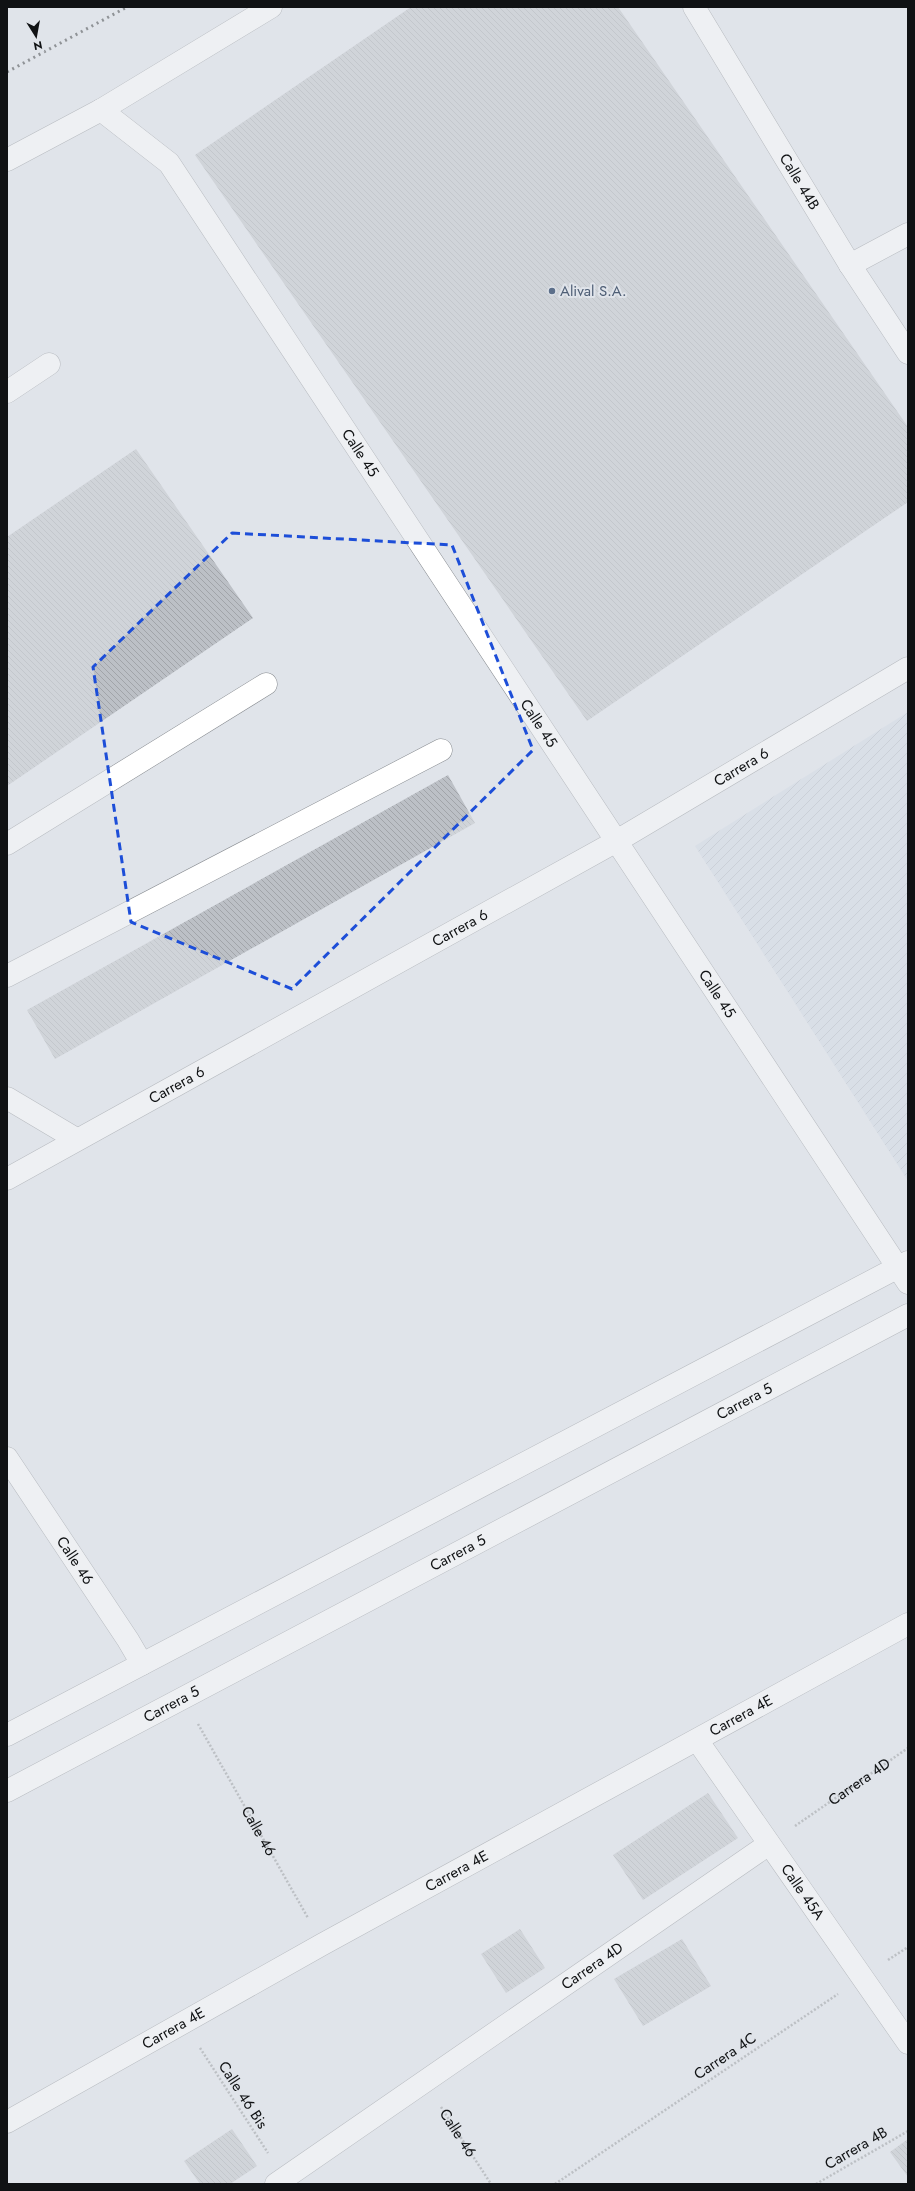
<svg xmlns="http://www.w3.org/2000/svg" width="915" height="2191" viewBox="0 0 915 2191" font-family="Jost,sans-serif">
  <style>
    .industrial { fill: url(#industrial-furrows) }
    .building { fill: url(#building-back-hatch) }
    .lines { fill: none; stroke-linecap: round; stroke-linejoin: round }
    .lane-casing { stroke: #888c91; stroke-width: 23 }
    .street-casing { stroke: #888c91; stroke-width: 23 }
    .secondary-casing { stroke: #888c91; stroke-width: 23 }
    .path { stroke: #919498; stroke-width: 2.5; stroke-dasharray: 2 2; stroke-linecap: butt }
    .lane { stroke: #fff; stroke-width: 22 }
    .street { stroke: #fff; stroke-width: 22 }
    .secondary { stroke: #fff; stroke-width: 22 }
    .rail { stroke: #2e3133; stroke-width: 3; stroke-dasharray: 2 4; stroke-linecap: butt }
    .marked { fill: none; stroke: #1d4ed8; stroke-width: 3; stroke-dasharray: 8 5; stroke-linejoin: round }
    .service-dot { fill: #5c6f8a; stroke: #e0e4ea; stroke-width: 1.5 }
    .labels { text-anchor: middle; stroke-width: 4; stroke-linejoin: round; paint-order: stroke }
    .street-label { font-size: 15px; fill: #101214; stroke: #e0e4ea }
    .service-label { font-size: 15px; fill: #4e5e75; stroke: #e0e4ea; text-anchor: start }
  </style>
  <defs>
    <pattern id="industrial-furrows" width="10" height="10" patternUnits="userSpaceOnUse"><rect width="10" height="10" fill="#d0d9e5"/><path d="M-1 1l2-2M0 10L10 0M9 11l2-2" fill="none" stroke="#b2b9c4"/></pattern>
    <pattern id="building-back-hatch" width="6" height="6" patternUnits="userSpaceOnUse"><rect width="6" height="6" fill="#bcc0c6"/><path d="M-1 5l2 2M0 0l6 6M5-1l2 2" fill="none" stroke="#a1a4a9"/></pattern>
  </defs>
  <rect width="100%" height="100%" fill="#e0e4ea"/>
  <path class="industrial" d="M908 712V1181L695 846Z"/>
  <path class="building" d="M411 7H618L908 427V502L587 721 195 155Z
    M136 449 253 618 7 786V537Z
    M448 775 475 823 55 1059 27 1010Z
    M708 1793 738 1838 643 1900 613 1855Z
    M520 1929 545 1968 506 1993 481 1954Z
    M682 1939 711 1986 643 2026 614 1979Z
    M232 2129 257 2166 230 2184H200L184 2161Z
    M908 2139V2177L890 2152Z"/>
  <g class="lines">
    <defs>
      <path id="lane" d="M101 110 271 7
        M7 392 49 364
        M7 844 266 684
        M7 976 441 750
        M7 1098 76 1139"/>
      <g id="street">
        <path id="s4" d="M694 7 850 265 908 353"/>
        <path id="s5" d="M7 160 101 110 169 163 908 1283"/>
        <path d="M850 265 908 234"/>
        <path id="s6" d="M7 1179 615 842 908 668"/>
        <path id="s7" d="M7 1458 128 1640 142 1664"/>
        <path id="s8" d="M697 1740 908 2043"/>
        <path id="s9" d="M7 2122 323 1944 908 1624"/>
        <path id="s10" d="M276 2184 769 1844"/>
      </g>
      <g id="secondary">
        <path d="M7 1735 908 1262"/>
        <path id="s11" d="M7 1791 908 1315"/>
      </g>
    </defs>
    <use href="#lane" class="lane-casing"/>
    <use href="#street" class="street-casing"/>
    <use href="#secondary" class="secondary-casing"/>
    <g class="path">
      <path id="s1" d="M198 1724 308 1918"/>
      <path id="s2" d="M795 1826 908 1748"/>
      <path d="M888 1960 908 1947"/>
      <path d="M200 2048 268 2153"/>
      <path id="s3" d="M441 2107 491 2184"/>
      <path d="M555 2184 838 1994"/>
      <path d="M816 2184 908 2131"/>
    </g>
    <use href="#lane" class="lane"/>
    <use href="#street" class="street"/>
    <use href="#secondary" class="secondary"/>
    <path class="rail" d="M7 72 127 7"/>
  </g>
  <path d="M0 0H915V2191H0ZM232 533 452 545 533 750 292 989 131 922 93 667Z" fill="#e0e4ea" fill-opacity=".55" fill-rule="evenodd"/>
  <path class="marked" d="M232 533 452 545 533 750 292 989 131 922 93 667Z"/>
  <circle class="service-dot" cx="552" cy="291" r="4"/>
  <g class="labels">
    <g class="street-label">
      <text dy="5" stroke="none"><textPath href="#s4" startOffset="204">Calle 44B</textPath></text>
      <text dy="5" stroke="none"><textPath href="#s5" startOffset="540">Calle 45</textPath></text>
      <text dy="5" stroke="none"><textPath href="#s5" startOffset="864">Calle 45</textPath></text>
      <text dy="5" stroke="none"><textPath href="#s6" startOffset="842">Carrera 6</textPath></text>
      <text dy="5" stroke="none"><textPath href="#s6" startOffset="518">Carrera 6</textPath></text>
      <text dy="5" stroke="none"><textPath href="#s5" startOffset="1188">Calle 45</textPath></text>
      <text dy="5" stroke="none"><textPath href="#s6" startOffset="194">Carrera 6</textPath></text>
      <text dy="5" stroke="none"><textPath href="#s11" startOffset="834">Carrera 5</textPath></text>
      <text dy="5" stroke="none"><textPath href="#s11" startOffset="510">Carrera 5</textPath></text>
      <text dy="5" stroke="none"><textPath href="#s7" startOffset="123">Calle 46</textPath></text>
      <text dy="5" stroke="none"><textPath href="#s11" startOffset="186">Carrera 5</textPath></text>
      <text dy="5" stroke="none"><textPath href="#s9" startOffset="839">Carrera 4E</textPath></text>
      <text dy="5" stroke="none"><textPath href="#s2" startOffset="78">Carrera 4D</textPath></text>
      <text dy="5" stroke="none"><textPath href="#s1" startOffset="123">Calle 46</textPath></text>
      <text dy="5" stroke="none"><textPath href="#s9" startOffset="515">Carrera 4E</textPath></text>
      <text dy="5" stroke="none"><textPath href="#s8" startOffset="185">Calle 45A</textPath></text>
      <text dy="5" stroke="none"><textPath href="#s10" startOffset="384">Carrera 4D</textPath></text>
      <text dy="5" stroke="none"><textPath href="#s9" startOffset="191">Carrera 4E</textPath></text>
      <text transform="translate(725 2056) rotate(-34)" y="5">Carrera 4C</text>
      <text transform="translate(243 2095) rotate(57)" y="5">Calle 46 Bis</text>
      <text dy="5" stroke="none"><textPath href="#s3" startOffset="31">Calle 46</textPath></text>
      <text transform="translate(856 2148) rotate(-30)" y="5">Carrera 4B</text>
    </g>
    <g class="service-label">
      <text x="560" y="296">Alival S.A.</text>
    </g>
  </g>
  <rect width="915" height="2191" fill="none" stroke="#101214" stroke-width="16"/>
  <g transform="translate(36 36) rotate(169)" stroke="#e0e4ea" stroke-width="3" paint-order="stroke">
  <path d="M0-3L7 15L0 10L-7 15Z" fill="#101214"/>
  <text y="-6" font-size="11" font-weight="bold" text-anchor="middle" fill="#101214">N</text>
  </g>
</svg>
